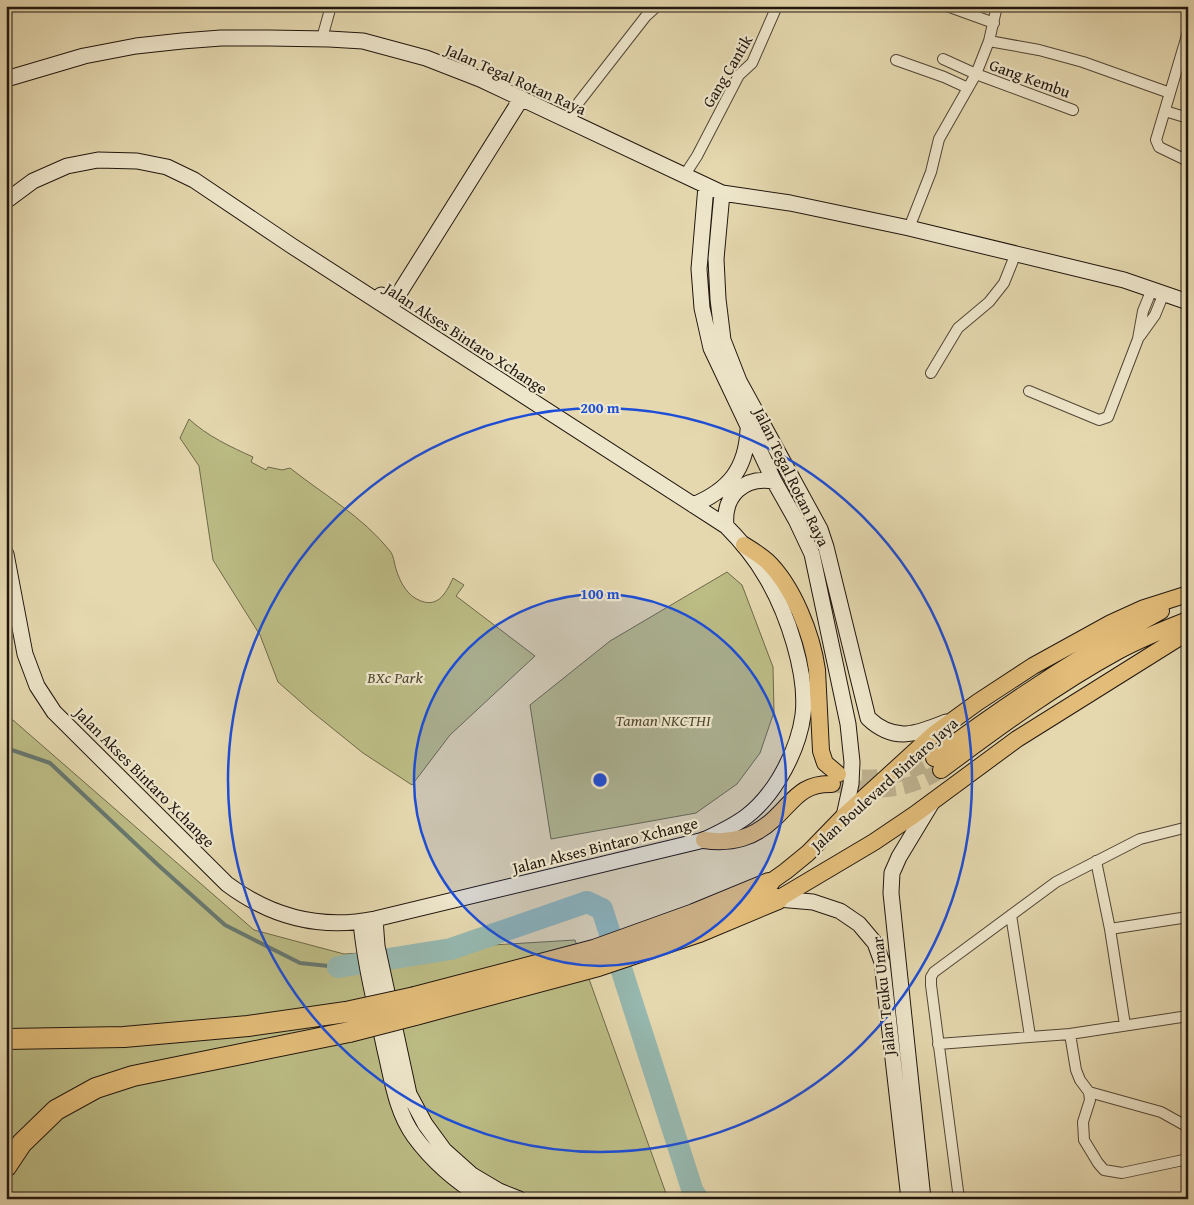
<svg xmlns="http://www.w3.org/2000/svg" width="1194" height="1205" viewBox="0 0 1194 1205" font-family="'Gentium Book Plus',serif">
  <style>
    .green { fill: #bcbc85; stroke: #6e694a }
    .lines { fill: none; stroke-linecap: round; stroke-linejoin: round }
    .stream { stroke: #677870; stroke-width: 4 }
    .river { stroke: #96b9b1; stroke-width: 22 }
    .primary-tunnel { stroke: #beb18f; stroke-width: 16; stroke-dasharray: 16 8; stroke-linecap: butt }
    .street-casing { stroke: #514636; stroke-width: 12 }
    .secondary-casing { stroke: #20160e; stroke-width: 17 }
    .primary-casing { stroke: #20160e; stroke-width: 18 }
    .highway-casing { stroke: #20160e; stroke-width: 22 }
    .street { stroke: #eee6cb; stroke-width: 10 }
    .secondary { stroke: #eee6cb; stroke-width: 15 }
    .primary { stroke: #e2bc78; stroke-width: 16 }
    .highway { stroke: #e2bc78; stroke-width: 20 }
    .highway-bridge-casing { stroke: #20160e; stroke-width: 22; stroke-linecap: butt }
    .highway-bridge { stroke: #e2bc78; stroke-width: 20 }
    .ring { fill: none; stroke: #1d4ed8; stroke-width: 2.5 }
    .labels { text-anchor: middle; stroke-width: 4.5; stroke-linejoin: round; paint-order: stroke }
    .street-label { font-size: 16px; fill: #20160e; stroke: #eee6cb }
    .park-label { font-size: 16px; font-style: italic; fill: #4f4832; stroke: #eee6cb }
    .centre { fill: #1d4ed8; stroke: #eee6cb; stroke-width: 2.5 }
    .ring-label { font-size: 15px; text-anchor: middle; font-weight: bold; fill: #1d4ed8; stroke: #eee6cb; stroke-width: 4.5; stroke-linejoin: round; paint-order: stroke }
  </style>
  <rect width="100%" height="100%" fill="#e5d8af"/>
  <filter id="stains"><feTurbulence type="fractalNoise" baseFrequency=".004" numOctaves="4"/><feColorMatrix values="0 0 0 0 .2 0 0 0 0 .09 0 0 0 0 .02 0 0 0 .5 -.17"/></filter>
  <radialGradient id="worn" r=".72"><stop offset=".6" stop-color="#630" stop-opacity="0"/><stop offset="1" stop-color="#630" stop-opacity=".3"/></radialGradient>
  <path class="green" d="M189 419C207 436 231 447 253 457L251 462 266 470 268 467 282 470 290 468C324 495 362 516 390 551 394 556 394 563 396 569 400 582 407 596 421 601 439 608 447 591 453 578L464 585 456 596 535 656 450 735 412 785 363 753 311 711 278 682 260 635 213 560 199 466 180 438Z
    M727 572 742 585 773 667 774 712 760 753 737 784 696 813 551 839 530 705 610 641Z
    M6 714 254 930 344 954 575 940 668 1199H6Z"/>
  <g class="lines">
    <path class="stream" d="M6 748 50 763 157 864 225 925 300 963 338 967"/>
    <path class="river" d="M338 967 451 949 587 902 602 909 693 1192 698 1199"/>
    <path class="primary-tunnel" d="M838 774C870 782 907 777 934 758
      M832 784C842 785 852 788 863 789 890 792 919 785 941 770"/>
    <defs>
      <path id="street" d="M947 6 994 23
        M1188 32 1156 140 1159 147 1188 161
        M322 38 331 6
        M989 41 1039 50 1083 62 1170 93
        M943 59 976 74 1073 110
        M896 60 944 77 968 88
        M1165 111 1188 118
        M569 122 579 102 646 16 657 6
        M684 176 697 156 739 75 752 63 777 6
        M909 228 931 172 939 139 976 74 989 41 997 6
        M1140 336 1155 315 1164 293
        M931 373 958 328 989 302 1004 283 1016 253
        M1029 391 1099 420 1108 417 1138 339 1143 311 1152 289
        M1096 861 1110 929 1125 1025
        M1011 915 1030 1036
        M1110 929 1188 917
        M1070 1034 1076 1070 1080 1080 1089 1092 1090 1100 1083 1122 1084 1140 1098 1163 1104 1170 1122 1173 1188 1159
        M938 1044 1070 1034 1188 1016
        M1089 1092 1161 1112 1188 1127
        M959 1199 931 985V977L934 972 1056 882 1140 839 1188 827"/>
      <path id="secondary" d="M6 79 84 56 136 46 182 41 221 38H268L329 39 363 41 426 58 480 79 722 193 790 203 909 228 1124 280 1188 302
        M706 186 699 269 702 308 711 348 774 481 796 520 812 554 848 724 852 762 851 784 844 816
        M722 193 716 259 718 299 723 340 739 381 820 529 826 547 868 718C894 743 917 734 946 722
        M6 201 33 181 67 166 98 160 137 161 167 167 194 180 292 246 726 526C742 542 755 558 766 577 787 612 808 674 803 715 800 738 791 759 779 779 771 792 760 806 747 816 734 826 719 833 704 840L375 919C320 930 271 917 227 884L54 712 37 686 25 654 6 554
        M381 295 393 303 521 99
        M693 505C729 490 746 469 748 430
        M726 526C723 496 743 476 774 481
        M778 899 813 902 840 911 859 924 875 943 882 962 909 1199
        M375 919 377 946 409 1094 425 1124 444 1150 472 1175 499 1191 519 1199
        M361 922C365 965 376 1007 385 1050 392 1079 396 1111 414 1136 433 1162 458 1183 485 1199
        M923 1199 891 893 892 873 899 857 931 804"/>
      <path id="primary" d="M744 545C752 550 760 555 767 561 793 586 812 634 817 670L821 751 825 763 838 774
        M934 758C1008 703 1080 655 1161 611
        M941 770C999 727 1056 685 1118 651 1140 639 1165 629 1188 620
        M704 840C732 844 754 838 775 818 794 800 802 783 832 784
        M769 883 786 871 808 853 844 816 934 734 978 702 1033 666 1111 623 1144 608 1188 594
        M778 899 874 842 914 815 1017 739 1188 632"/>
      <path id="highway" d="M415 997 594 950 694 914 769 883
        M415 1015 598 966 699 932 778 899
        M6 1039 124 1037 248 1026 346 1012
        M6 1167 22 1143 56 1110 96 1088 133 1076 349 1032"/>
    </defs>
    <use href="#street" class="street-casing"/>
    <use href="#secondary" class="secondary-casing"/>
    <use href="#primary" class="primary-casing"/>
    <use href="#highway" class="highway-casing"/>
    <use href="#street" class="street"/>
    <use href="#secondary" class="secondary"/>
    <use href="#primary" class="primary"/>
    <use href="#highway" class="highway"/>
    <defs>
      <path id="highway-bridge" d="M346 1012 415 997
        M349 1032 415 1015"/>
    </defs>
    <use href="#highway-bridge" class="highway-bridge-casing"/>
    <use href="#highway-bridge" class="highway-bridge"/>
  </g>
  <circle cx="600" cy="780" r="186" fill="#1d4ed8" fill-opacity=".12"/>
  <g class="ring">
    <circle cx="600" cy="780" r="186"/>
    <circle cx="600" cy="780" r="372"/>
  </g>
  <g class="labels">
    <g class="street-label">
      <text transform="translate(727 71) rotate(-59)" y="6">Gang Cantik</text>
      <text transform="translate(1030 78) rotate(20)" y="6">Gang Kembu</text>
      <text transform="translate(516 79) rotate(24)" y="6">Jalan Tegal Rotan Raya</text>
      <text transform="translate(466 338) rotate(33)" y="6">Jalan Akses Bintaro Xchange</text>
      <text transform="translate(792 477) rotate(64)" y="6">Jalan Tegal Rotan Raya</text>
      <text transform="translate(145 777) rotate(45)" y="6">Jalan Akses Bintaro Xchange</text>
      <text transform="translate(884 784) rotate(-42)" y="6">Jalan Boulevard Bintaro Jaya</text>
      <text transform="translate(605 845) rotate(-14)" y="6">Jalan Akses Bintaro Xchange</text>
      <text transform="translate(883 996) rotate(-96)" y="6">Jalan Teuku Umar</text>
    </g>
    <g class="park-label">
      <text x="395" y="683">BXc Park</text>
      <text x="663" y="726">Taman NKCTHI</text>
    </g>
  </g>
  <circle cx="600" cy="780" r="8" class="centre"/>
  <g class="ring-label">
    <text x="600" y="413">200 m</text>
    <text x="600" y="599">100 m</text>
  </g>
  <rect width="1194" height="1205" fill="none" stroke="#e5d8af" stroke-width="25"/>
  <rect x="8" y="8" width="1179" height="1190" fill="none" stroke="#20160e" stroke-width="2.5"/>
  <rect x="12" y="12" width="1169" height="1180" fill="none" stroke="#20160e"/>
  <rect width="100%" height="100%" filter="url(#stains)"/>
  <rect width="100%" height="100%" fill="url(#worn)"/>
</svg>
